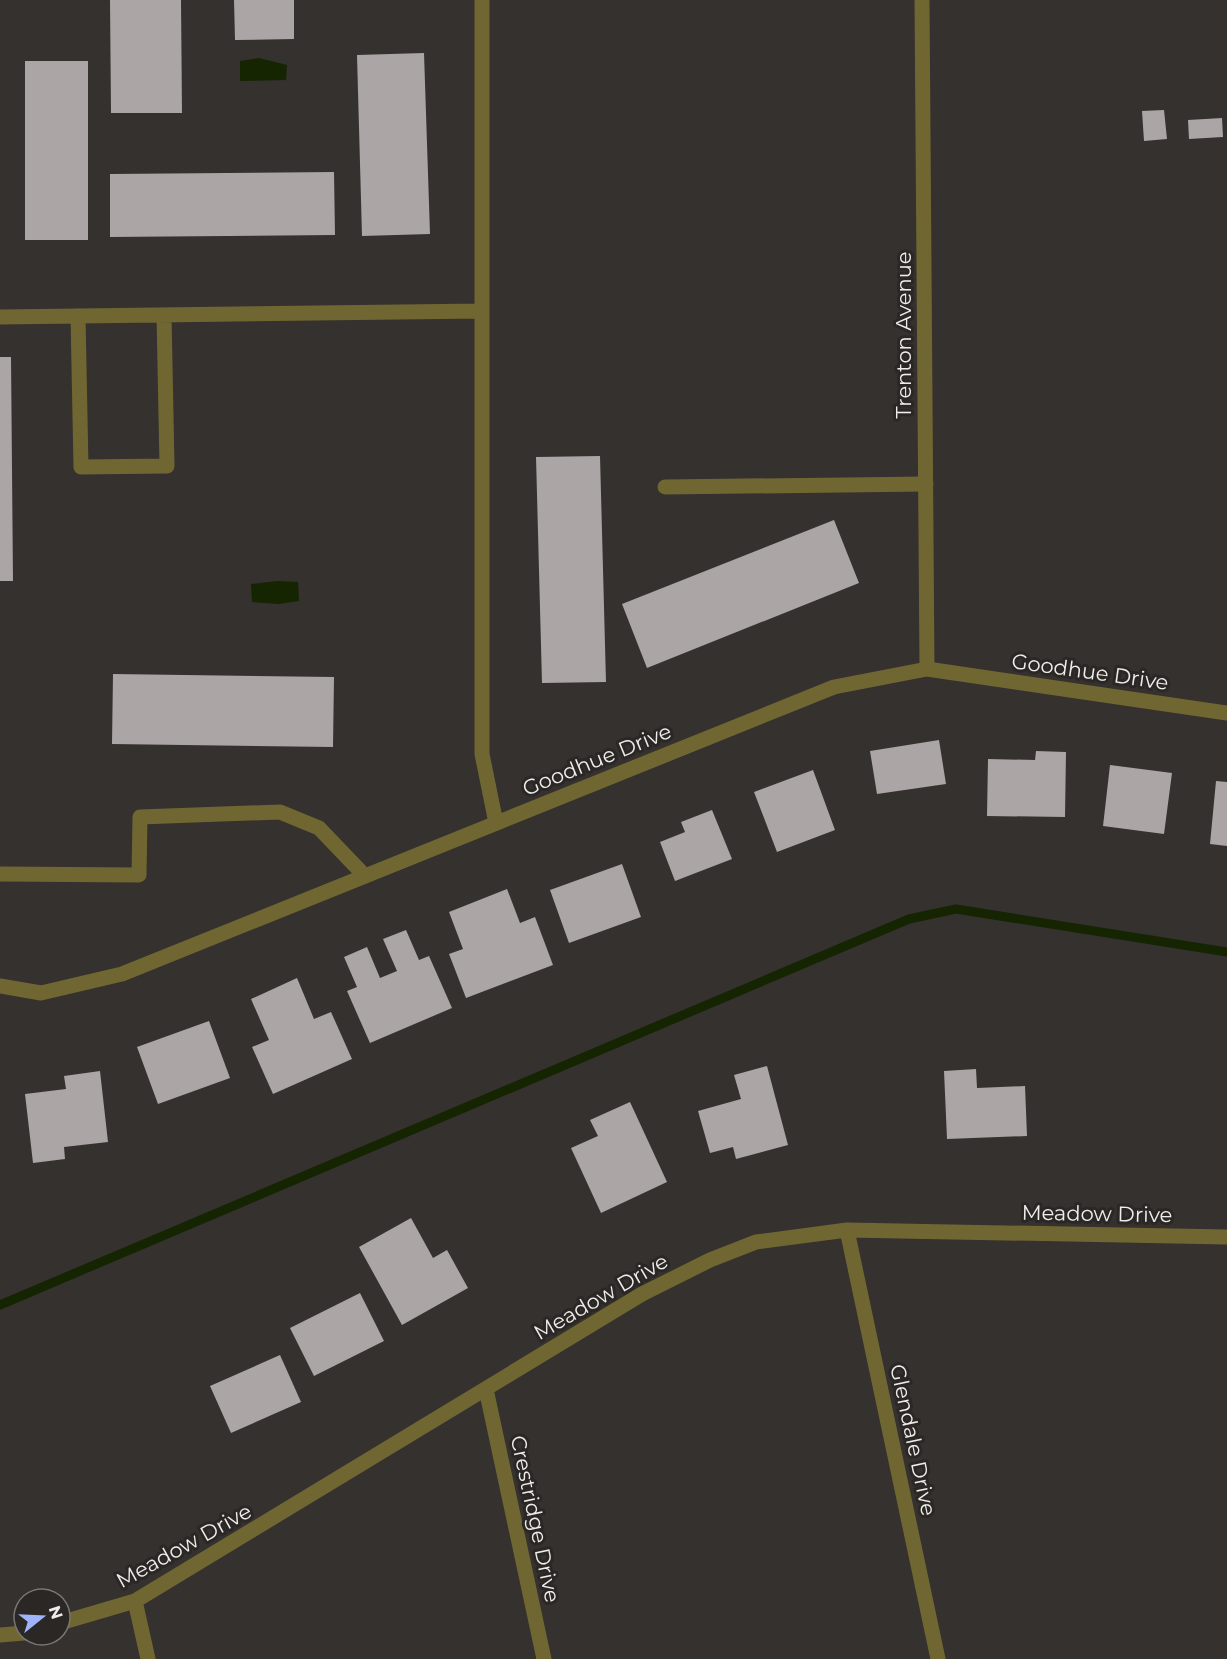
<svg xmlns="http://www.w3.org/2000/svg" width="1227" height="1659" viewBox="0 0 1227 1659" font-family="Montserrat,sans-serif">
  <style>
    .water { fill: #152401 }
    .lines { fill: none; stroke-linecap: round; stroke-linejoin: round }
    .stream { stroke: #152401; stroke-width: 9 }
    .building { fill: #aba6a5 }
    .lane { stroke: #706632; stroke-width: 15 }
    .street { stroke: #706632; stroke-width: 15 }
    .labels { text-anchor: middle; stroke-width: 6; stroke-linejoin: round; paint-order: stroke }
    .street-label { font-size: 21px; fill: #efedeb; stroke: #2a2725 }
  </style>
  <rect width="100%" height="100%" fill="#34312f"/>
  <path class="water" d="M259 58 287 65 286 80 240 81V61Z
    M277 581 298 582 299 601 278 604 252 602 251 584Z"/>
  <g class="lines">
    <path class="stream" d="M0 1305 909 919 956 909 1227 952"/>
  </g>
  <path class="building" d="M110 0H181L182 113H111Z
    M234 0H294V39L235 40Z
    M424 53 430 234 362 236 357 55Z
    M25 61H88V240H25Z
    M1164 110 1167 139 1144 141 1142 111Z
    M1222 118 1223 137 1189 139 1188 120Z
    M334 172 335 235 110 237V174Z
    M0 357H11L13 581H0Z
    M600 456 606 682 542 683 536 457Z
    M834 520 859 583 647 668 622 604Z
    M113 674 334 677 333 747 112 744Z
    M939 740 946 784 877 794 870 751Z
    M1036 751 1066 752 1065 817 987 816 988 759 1035 760Z
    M1110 765 1172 773 1164 834 1103 826Z
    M813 770 835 830 777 852 754 792Z
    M1216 781 1227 782V846L1210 844Z
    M712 810 732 859 675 881 660 842 685 832 681 822Z
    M622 864 641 917 569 943 550 890Z
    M507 889 520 923 535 917 553 965 466 998 449 954 463 949 449 912Z
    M406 930 419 960 429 956 452 1008 370 1043 347 991 357 987 344 957 367 947 380 978 397 971 383 939Z
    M297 978 314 1019 331 1012 352 1059 273 1094 252 1047 269 1040 251 999Z
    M209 1021 230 1078 158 1104 137 1047Z
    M767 1066 788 1145 736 1159 733 1147 710 1153 698 1111 741 1099 734 1075Z
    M976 1069 977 1088 1025 1086 1027 1136 947 1139 944 1071Z
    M100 1071 108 1142 64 1147 65 1159 33 1163 25 1094 66 1089 64 1076Z
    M630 1102 667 1182 601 1213 571 1148 598 1136 590 1120Z
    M411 1218 433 1258 447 1250 468 1288 402 1325 359 1247Z
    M360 1293 384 1341 314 1376 290 1328Z
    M280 1355 301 1402 231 1433 210 1386Z"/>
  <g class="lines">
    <path class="lane" d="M482 0V754L496 823
      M78 316 81 467 167 466 164 315
      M0 317 482 311
      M665 487 926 484
      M0 874 139 875 140 817 280 812 319 828 365 876"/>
    <path class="street" d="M922 0 927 669
      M0 986 41 993 122 974 834 687 927 669 1227 713
      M847 1230 938 1659
      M486 1389 544 1659
      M135 1601 148 1659
      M60 1623 135 1601 642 1294 710 1260 756 1242 847 1230 1227 1237
      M0 1635 24 1633"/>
  </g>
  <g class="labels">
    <g class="street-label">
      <text transform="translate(904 335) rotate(-90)" y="7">Trenton Avenue</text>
      <text transform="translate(1090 672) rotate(8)" y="7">Goodhue Drive</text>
      <text transform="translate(597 760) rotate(-22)" y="7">Goodhue Drive</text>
      <text transform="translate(1097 1214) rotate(1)" y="7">Meadow Drive</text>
      <text transform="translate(601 1297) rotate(-30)" y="7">Meadow Drive</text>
      <text transform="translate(913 1440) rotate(78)" y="7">Glendale Drive</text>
      <text transform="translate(535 1519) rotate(78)" y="7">Crestridge Drive</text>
      <text transform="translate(184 1546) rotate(-29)" y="7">Meadow Drive</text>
    </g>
  </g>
  <g transform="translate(42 1617) rotate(72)"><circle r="28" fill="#2a2725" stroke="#797674" stroke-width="1.5"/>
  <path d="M0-4.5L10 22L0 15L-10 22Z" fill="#9fb3fd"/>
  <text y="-9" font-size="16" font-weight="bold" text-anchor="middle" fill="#efedeb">N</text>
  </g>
</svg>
